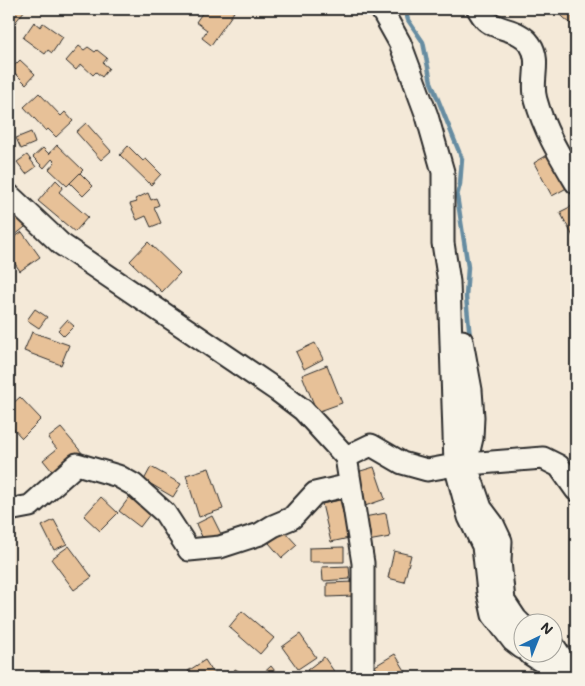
<svg xmlns="http://www.w3.org/2000/svg" width="585" height="686" viewBox="0 0 585 686" font-family="Mali,sans-serif">
  <style>
    .lines { fill: none; stroke-linecap: round; stroke-linejoin: round }
    .stream { stroke: #668ca1; stroke-width: 4.5 }
    .building { fill: #e7c198; stroke: #2b2b2b }
    .minor-casing { stroke: #2b2b2b; stroke-width: 25 }
    .minor { stroke: #f7f3e8; stroke-width: 21 }
  </style>
  <rect width="100%" height="100%" fill="#f4e9d8"/>
  <filter id="ink" filterUnits="userSpaceOnUse"><feTurbulence type="fractalNoise" baseFrequency=".02" numOctaves="2"/><feDisplacementMap in="SourceGraphic" scale="10" xChannelSelector="R" yChannelSelector="G"/><feConvolveMatrix kernelMatrix="1 2 1 2 8 2 1 2 1" color-interpolation-filters="sRGB"/></filter>
  <g filter="url(#ink)">
    <g class="lines">
      <path class="stream" d="M405 9 408 20 423 42 431 82 462 159 460 184 457 196 468 267 466 297 470 338"/>
    </g>
    <path class="building" d="M11 9 25 10 10 29 9 28V12Z
      M205 9H228L234 12 211 45 202 38 207 30 196 22Z
      M554 9H576V19L572 25Z
      M34 22 40 27 43 23 63 37 52 53 48 50 45 54 23 38Z
      M79 46 84 50 88 47 95 52 97 50 107 58 103 63 109 68 102 77 96 72 93 75 81 64 76 70 66 61Z
      M20 60 35 74 26 84 11 69Z
      M39 93 61 116 65 112 73 121 56 137 48 129 46 131 24 107Z
      M86 123 111 151 101 160 76 132Z
      M31 132 35 143 21 149 16 138Z
      M57 145 83 170 67 186 49 169 55 162 52 159 44 168 33 157 43 148 49 154Z
      M128 146 143 161 146 159 161 174 151 185 120 155Z
      M556 150 574 184 552 196 534 163Z
      M27 155 36 167 26 174 17 162Z
      M80 173 93 186 83 196 70 183Z
      M56 180 63 187 59 192 88 217 75 232 38 201Z
      M148 193 151 200 156 198 159 205 154 207 161 223 151 227 146 216 137 220 130 204 137 202 135 199Z
      M576 204V242L560 212Z
      M9 205 30 223 9 240Z
      M22 232 40 257 20 271 9 255V241Z
      M148 242 180 273 162 292 130 261Z
      M35 309 47 317 39 328 27 320Z
      M67 320 74 326 64 336 58 330Z
      M32 332 69 345 61 365 24 351Z
      M315 343 323 359 304 369 296 352Z
      M327 365 342 403 317 412 302 375Z
      M20 397 41 419 22 438 9 424V407Z
      M61 428 83 454 56 476 43 460 57 449 48 438Z
      M151 467 181 484 173 497 144 480Z
      M374 467 385 499 365 506 354 473Z
      M209 468 223 509 199 517 186 475Z
      M132 494 153 510 140 527 119 511Z
      M101 497 118 513 100 531 84 516Z
      M340 500 349 538 331 542 322 504Z
      M386 513 390 537 368 541 364 517Z
      M212 516 225 542 206 545 196 524Z
      M54 520 67 544 54 550 42 526Z
      M283 530 297 545 282 558 269 543Z
      M69 546 92 577 74 590 51 559Z
      M344 547V562H309V548Z
      M394 551 411 555 404 582 388 578Z
      M349 566 350 579 323 581 322 567Z
      M354 582V596L327 597V583Z
      M242 611 274 638 260 654 229 627Z
      M300 634 316 657 298 669 282 647Z
      M395 654 409 677H382L375 666Z
      M324 657 338 677H312L307 670Z
      M205 660 216 677H192L188 671Z
      M271 666 279 676 277 677H259Z
      M235 669 250 677H231Z"/>
    <g class="lines">
      <defs>
        <path id="minor" d="M381 9 400 43 427 116 443 172V243L449 282 455 465 469 517 483 546 488 592 493 615 513 641 522 648
          M478 9C480 12 483 18 487 21 500 31 520 29 530 44 542 61 530 81 536 100 544 130 560 156 576 183
          M9 195 61 244 278 391 303 410 346 457 363 563V677
          M462 341 471 390 473 417 472 438 466 464 481 508 493 524 501 541 500 561 504 601 516 619 522 625
          M346 457 371 445 402 463 427 470 455 465 543 458 559 466 576 490
          M9 510 30 506 77 464 118 476 134 485 165 513 189 550 220 547 260 534 273 526 292 518 315 493 350 485
          M552 643 563 660 569 677
          M530 654 544 663 554 677"/>
      </defs>
      <use href="#minor" class="minor-casing"/>
      <use href="#minor" class="minor"/>
    </g>
  </g>
  <rect width="585" height="686" fill="none" stroke="#f7f3e8" stroke-width="30"/>
  <rect x="15" y="15" width="555" height="656" fill="none" stroke="#2b2b2b" stroke-width="2" filter="url(#ink)"/>
  <g transform="translate(538 638) rotate(43)"><circle r="24" fill="#f7f3e8" stroke="#a5a39c"/>
  <path d="M0-4L9 19L0 12L-9 19Z" fill="#1f6fb2"/>
  <text y="-8" font-size="14" font-weight="bold" text-anchor="middle" fill="#2b2b2b">N</text>
  </g>
</svg>
